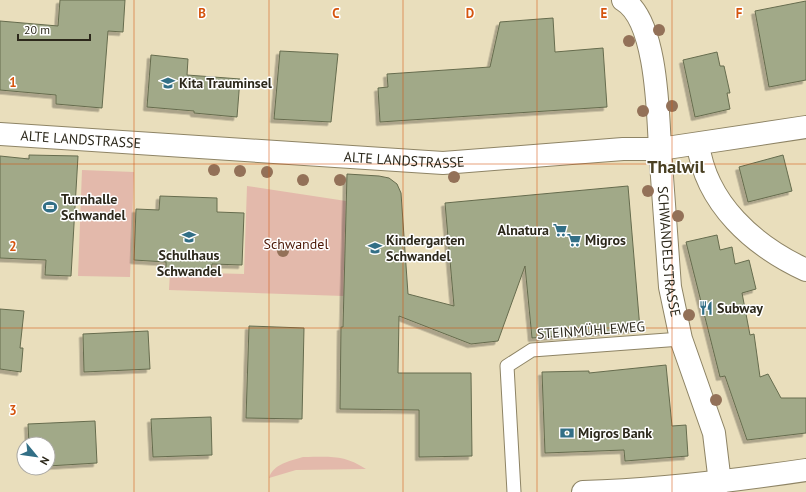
<svg xmlns="http://www.w3.org/2000/svg" width="806" height="492" viewBox="0 0 806 492" font-family="'PT Sans',sans-serif">
  <style>
    .green { fill: #e3b9ab }
    .building { fill: #a1a988; stroke: #666c4e; filter: url(#shadow) }
    .lines { fill: none; stroke-linecap: round; stroke-linejoin: round }
    .lane-casing { stroke: #8e8465; stroke-width: 15 }
    .street-casing { stroke: #8e8465; stroke-width: 24 }
    .secondary-casing { stroke: #8e8465; stroke-width: 24 }
    .lane { stroke: #fff; stroke-width: 13 }
    .street { stroke: #fff; stroke-width: 22 }
    .secondary { stroke: #fff; stroke-width: 22 }
    .tree { fill: #937158 }
    .grid { fill: none; stroke: #d5540e; stroke-width: 1; stroke-opacity: 0.55 }
    .labels { text-anchor: middle; stroke-width: 3; stroke-linejoin: round; paint-order: stroke }
    .poi-label { font-size: 14px; font-weight: bold; fill: #2c281b; stroke: #fff; text-anchor: start }
    .street-label { font-size: 14px; fill: #2c281b; stroke: #fff }
    .park-label { font-size: 14px; fill: #4c1806; stroke: #fff }
    .district-label { font-size: 18px; font-weight: bold; fill: #4a4023; stroke: #fff }
    .grid-label { font-size: 13px; text-anchor: middle; font-weight: bold; fill: #d5540e; stroke: #fff; stroke-width: 3; stroke-linejoin: round; paint-order: stroke }
  </style>
  <defs>
    <filter id="shadow"><feDropShadow dx="-3.5" dy="3.5" stdDeviation="0" flood-color="#0004"/></filter>
  </defs>
  <rect width="100%" height="100%" fill="#e9debc"/>
  <path class="green" d="M82 170 134 172 130 277 78 276Z
    M247 186 346 201 344 296 169 290 170 272 244 274Z
    M303 457C329 457 343 454 366 469L296 470 269 478C273 464 290 461 303 457Z"/>
  <path class="building" d="M60 0H125L123 32 108 31 102 108 56 104V95L0 90V21L58 26Z
    M806 1V80L769 87 755 11Z
    M553 18 555 52 603 48 607 107 380 122 378 88 388 87 387 74 490 67 500 22Z
    M280 51 338 54 331 122 274 119Z
    M717 52 720 66H724L730 93H727L730 109 695 117 683 60Z
    M151 55 188 59 187 75 240 79 237 117 194 113V111L147 107Z
    M29 155 78 156 71 276 45 275 46 260 0 258V156L29 159Z
    M783 155 792 191 748 202 739 167Z
    M347 174 379 176 389 178 397 184 401 193 408 294 454 306 445 203 628 186 640 329 532 338 525 266 498 341 471 344 399 316 398 373H471L472 456 419 457V410L340 409 341 327H343Z
    M160 196 217 198V212L244 213 242 265 212 264 211 271 166 270V262L134 260 136 209 159 210Z
    M717 235 720 250 732 247 735 264 749 260 756 289 742 293 750 335 754 334 760 377 768 374 781 398H806V433L747 440 725 376 720 377 686 242Z
    M0 309 24 311 20 348H23L21 372 0 369Z
    M249 326 304 328 302 419 246 418Z
    M148 331 150 369 84 372 83 334Z
    M666 365 672 426 686 425 688 456 625 461 624 450 545 453 542 372 589 371V373Z
    M211 417 212 455 153 457 151 419Z
    M95 421 97 463 48 466V444H29L28 424Z"/>
  <g class="lines">
    <defs>
      <path id="lane" d="M514 492 507 366 532 350 681 339"/>
      <path id="street" d="M623 0C657 20 658 113 660 149
        M698 144C706 204 754 246 806 270"/>
      <g id="secondary">
        <path id="s1" d="M0 134 443 163 623 149H660L806 127"/>
        <path id="s2" d="M660 149 670 287 681 339 714 433 720 483"/>
        <path d="M583 492C658 490 732 481 806 470"/>
      </g>
    </defs>
    <use href="#lane" class="lane-casing"/>
    <use href="#street" class="street-casing"/>
    <use href="#secondary" class="secondary-casing"/>
    <use href="#lane" class="lane"/>
    <use href="#street" class="street"/>
    <use href="#secondary" class="secondary"/>
  </g>
  <g class="tree">
    <circle cx="659" cy="30" r="6"/>
    <circle cx="629" cy="41" r="6"/>
    <circle cx="672" cy="106" r="6"/>
    <circle cx="643" cy="111" r="6"/>
    <circle cx="214" cy="170" r="6"/>
    <circle cx="240" cy="171" r="6"/>
    <circle cx="267" cy="172" r="6"/>
    <circle cx="454" cy="177" r="6"/>
    <circle cx="303" cy="180" r="6"/>
    <circle cx="340" cy="180" r="6"/>
    <circle cx="648" cy="191" r="6"/>
    <circle cx="678" cy="216" r="6"/>
    <circle cx="283" cy="251" r="6"/>
    <circle cx="689" cy="315" r="6"/>
    <circle cx="716" cy="400" r="6"/>
  </g>
  <path class="grid" d="M134 0V492M269 0V492M403 0V492M537 0V492M672 0V492M0 164H806M0 328H806"/>
  <defs>
    <symbol id="school-bare" viewBox="-9 -9 18 18"><path d="M0-5L7-2L0 1L-7-2ZM-4 1L0 2.5L4 1V4Q0 6-4 4Z" fill="#326f86" stroke="#fff" stroke-width="2.5" paint-order="stroke"/></symbol>
    <symbol id="stadium-bare" viewBox="-9 -9 18 18"><path d="M0-5a6.5 5 0 1 0 0 10a6.5 5 0 1 0 0-10ZM-3.5-1.8h7v3.6h-7Z" fill="#326f86" stroke="#fff" stroke-width="2.5" paint-order="stroke"/></symbol>
    <symbol id="supermarket-bare" viewBox="-9 -9 18 18"><path d="M-6-5.5h2.5l.6 2H6L4.5 2H-2.5L-4.4-4H-6ZM-1.5 3.2a1.3 1.3 0 1 0 .1 0ZM3 3.2a1.3 1.3 0 1 0 .1 0Z" fill="#326f86" stroke="#fff" stroke-width="2.5" paint-order="stroke"/></symbol>
    <symbol id="restaurant-bare" viewBox="-9 -9 18 18"><path d="M-5-6h1v4h1v-4h1v4h1v-4h1v5L-1.5 .5V6h-2V.5L-5-1ZM5-6V6H3V1.5H1.5Q1.5-4 5-6Z" fill="#326f86" stroke="#fff" stroke-width="2.5" paint-order="stroke"/></symbol>
    <symbol id="bank-bare" viewBox="-9 -9 18 18"><path d="M-6-4H6V4H-6ZM0-2.3a2.3 2.3 0 1 0 0 4.6a2.3 2.3 0 1 0 0-4.6Z" fill="#326f86" stroke="#fff" stroke-width="2.5" paint-order="stroke"/></symbol>
  </defs>
  <g fill-rule="evenodd">
    <use href="#school-bare" x="158" y="73" width="20" height="20"/>
    <use href="#stadium-bare" x="40" y="197" width="20" height="20"/>
    <use href="#supermarket-bare" x="550" y="220" width="20" height="20"/>
    <use href="#school-bare" x="179" y="227" width="20" height="20"/>
    <use href="#supermarket-bare" x="564" y="230" width="20" height="20"/>
    <use href="#school-bare" x="365" y="238" width="20" height="20"/>
    <use href="#restaurant-bare" x="696" y="298" width="20" height="20"/>
    <use href="#bank-bare" x="557" y="423" width="20" height="20"/>
  </g>
  <g class="labels">
    <g class="poi-label">
      <text x="179" y="88">Kita Trauminsel</text>
      <text x="61" y="204">Turnhalle<tspan x="61" dy="16">Schwandel</tspan></text>
      <text x="549" y="235" text-anchor="end">Alnatura</text>
      <text x="386" y="245">Kindergarten<tspan x="386" dy="16">Schwandel</tspan></text>
      <text x="585" y="245">Migros</text>
      <text x="189" y="260" text-anchor="middle">Schulhaus<tspan x="189" dy="16">Schwandel</tspan></text>
      <text x="717" y="313">Subway</text>
      <text x="578" y="438">Migros Bank</text>
    </g>
    <g class="street-label">
      <text dy="5" stroke="none"><textPath href="#s1" startOffset="81">ALTE LANDSTRASSE</textPath></text>
      <text dy="5" stroke="none"><textPath href="#s1" startOffset="405">ALTE LANDSTRASSE</textPath></text>
      <text dy="5" stroke="none"><textPath href="#s2" startOffset="103">SCHWANDELSTRASSE</textPath></text>
      <text transform="translate(591 330) rotate(-4)" y="5">STEINMÜHLEWEG</text>
    </g>
    <g class="park-label">
      <text x="296" y="249">Schwandel</text>
    </g>
    <g class="district-label">
      <text x="676" y="173">Thalwil</text>
    </g>
  </g>
  <g class="grid-label">
    <text x="202" y="18">B</text>
    <text x="336" y="18">C</text>
    <text x="470" y="18">D</text>
    <text x="604" y="18">E</text>
    <text x="739" y="18">F</text>
    <text x="13" y="87">1</text>
    <text x="13" y="251">2</text>
    <text x="13" y="415">3</text>
  </g>
  <g transform="translate(36 456) rotate(119)"><circle r="19" fill="#ffffff" stroke="#aba9a4"/>
  <path d="M0-3L7 15L0 10L-7 15Z" fill="#326f86"/>
  <text y="-6" font-size="11" font-weight="bold" text-anchor="middle" fill="#2c281b">N</text>
  </g>
  <path d="M18 34v6h72v-6" fill="none" stroke="#2c281b" stroke-width="2"/>
  <text x="24" y="34" font-size="12" fill="#2c281b" stroke="#ffffff" stroke-width="3" paint-order="stroke">20 m</text>
</svg>
